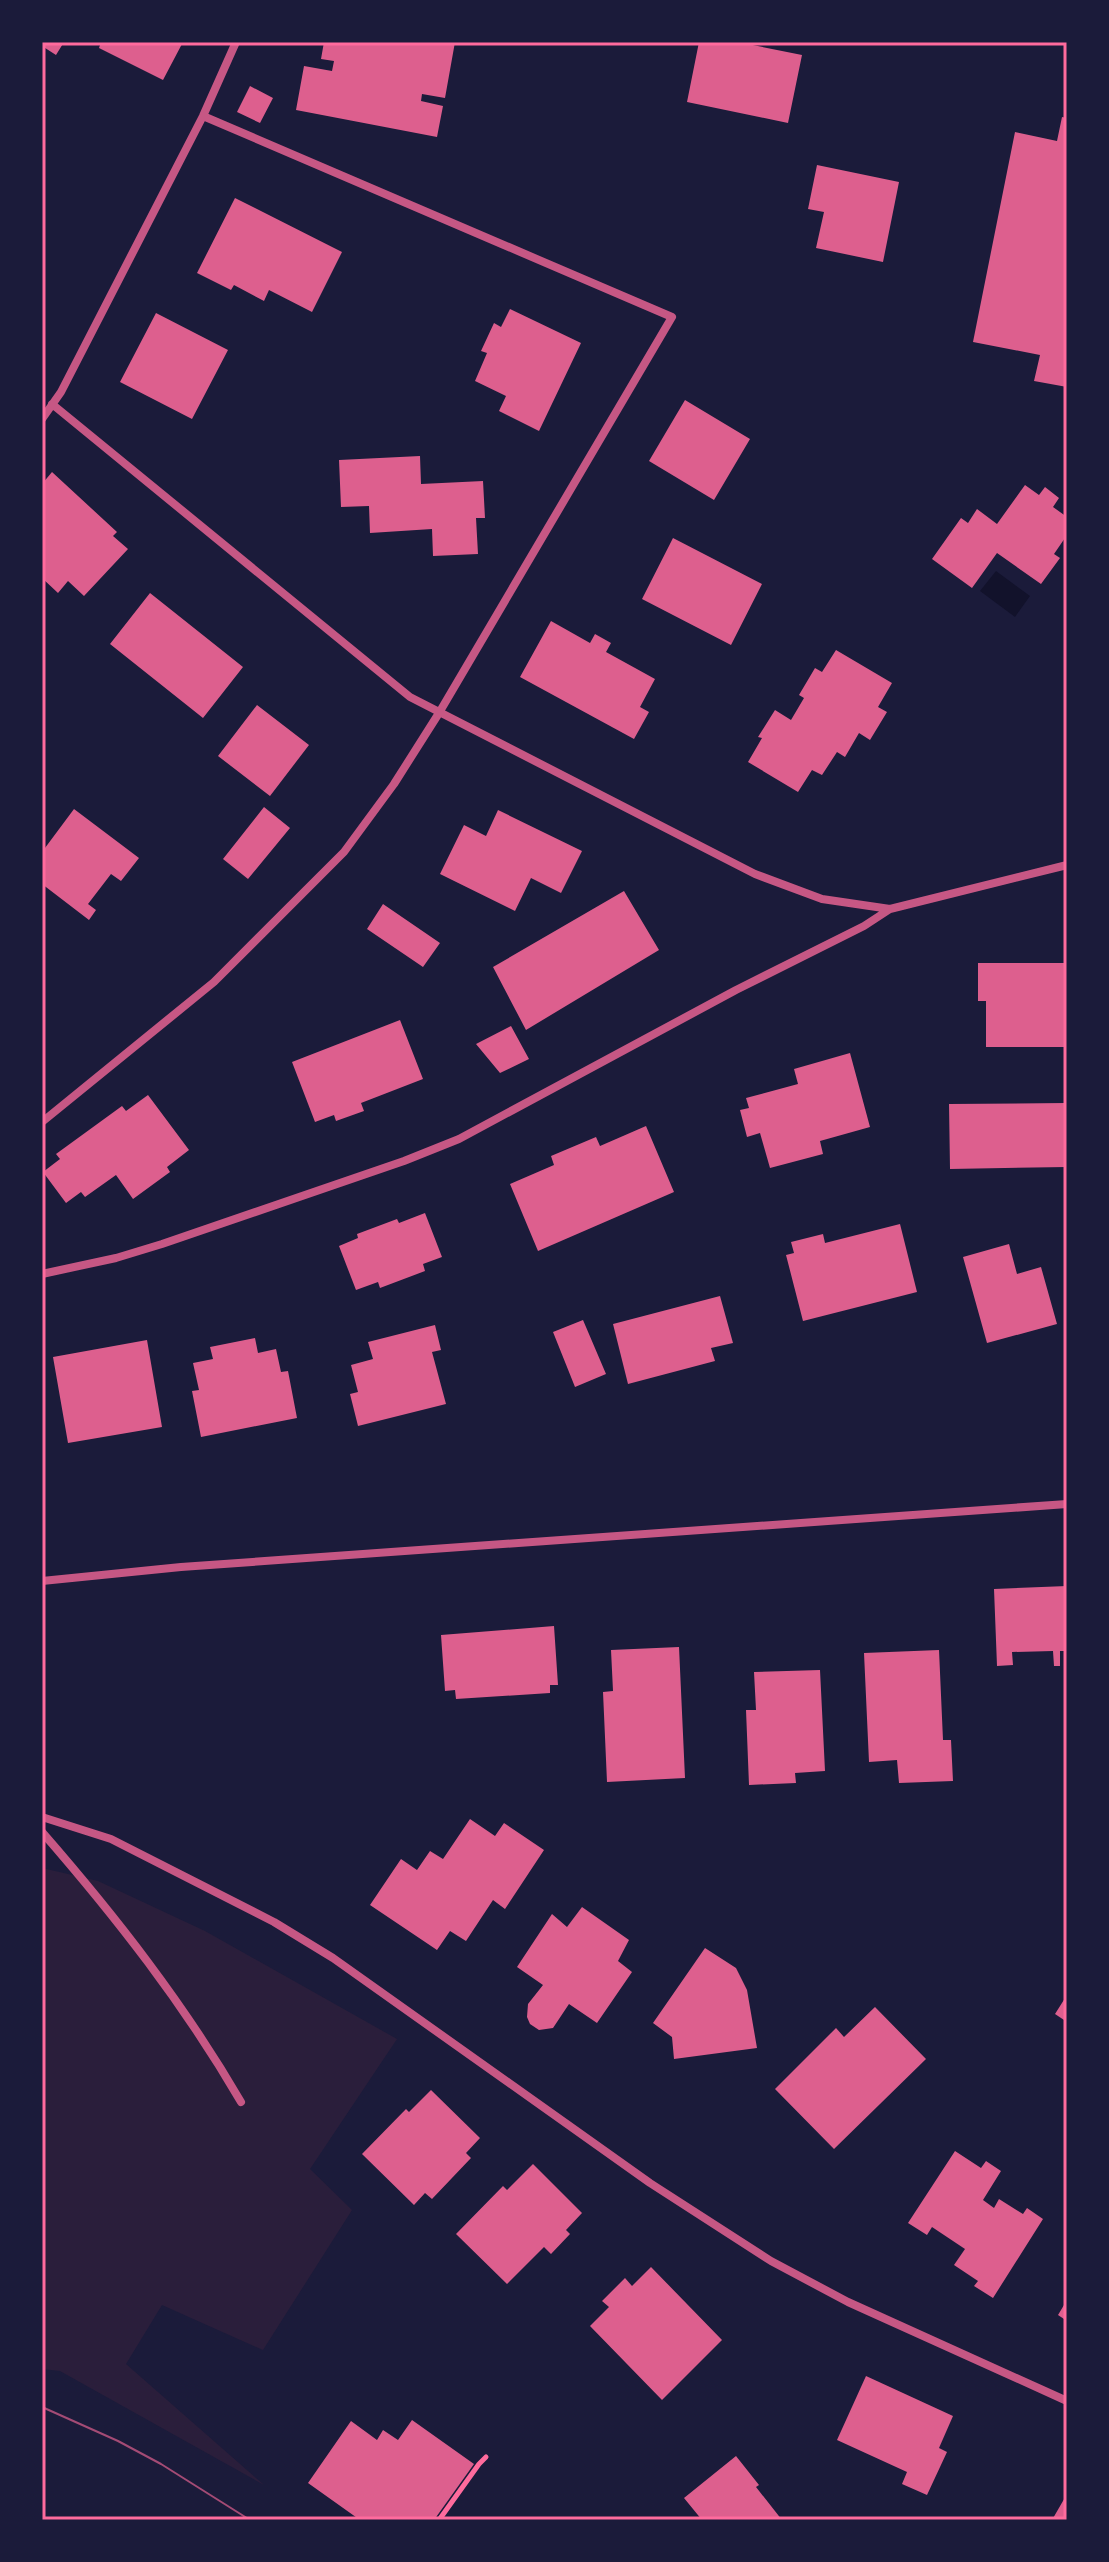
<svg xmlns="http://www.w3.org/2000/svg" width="1109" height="2562" viewBox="0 0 1109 2562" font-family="'Space Grotesk',sans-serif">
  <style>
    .green { fill: #2a1e3b }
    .water { fill: #12122b }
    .building { fill: #dd5f8e }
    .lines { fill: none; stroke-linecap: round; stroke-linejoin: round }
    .path { stroke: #ff6b9d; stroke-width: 5 }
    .minor { stroke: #c65784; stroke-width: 8 }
    .tram { stroke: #a44b75; stroke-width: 2 }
    .neatline { fill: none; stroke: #ff6b9d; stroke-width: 3 }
  </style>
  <rect width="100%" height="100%" fill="#1b1b3a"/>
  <path class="green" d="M42 1868 98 1881 205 1931 397 2039 310 2169 352 2210 263 2350 162 2305 126 2364 264 2485 60 2371 42 2369Z"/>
  <path class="water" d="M996 571 1030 596 1015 617 980 591Z"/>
  <path class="building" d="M42 42H64L56 55 42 46Z
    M101 42H183L163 80 99 48Z
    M324 42H455L445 98 422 94 421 101 443 106 437 137 296 110 304 66 332 71 334 61 321 59Z
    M699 42H738L802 55 788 123 687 102Z
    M250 86 273 98 260 123 237 112Z
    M1062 117 1067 118V387L1034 381 1040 355 973 342 1015 132 1057 141Z
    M817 165 899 182 883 262 816 248 824 212 808 209Z
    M235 198 342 252 312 312 269 290 264 301 234 285 231 290 197 273Z
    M510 309 581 343 539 431 499 411 506 396 475 381 487 353 481 351 494 323 501 327Z
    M156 313 228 350 192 419 120 382Z
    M685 400 750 439 714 500 649 461Z
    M420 456 421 484 483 481 485 518H476L478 554 433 556 432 529 370 533 369 506 341 507 339 460Z
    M52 472 117 532 113 536 128 549 84 596 68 581 58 593 42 578V484Z
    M1025 485 1039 495 1045 487 1059 498 1053 507 1067 517V535L1054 554 1060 558 1041 584 997 553 972 588 932 559 961 518 968 523 977 509 997 524Z
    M673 538 762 584 731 645 642 599Z
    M150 593 243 667 203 718 110 644Z
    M551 621 590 643 595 634 611 643 606 652 655 679 640 707 649 712 634 739 520 677Z
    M836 650 892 683 878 707 887 712 870 740 859 733 845 757 837 752 822 775 812 770 798 792 748 762 762 738 758 737 775 710 791 720 804 698 799 695 815 668 822 672Z
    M257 705 309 745 270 796 218 756Z
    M264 807 290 828 248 879 223 859Z
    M74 809 139 858 121 881 111 874 88 904 96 910 89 920 42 884V852Z
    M498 810 582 851 561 893 531 878 515 911 440 874 464 825 486 836Z
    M624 891 659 950 526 1030 493 967Z
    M383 904 440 943 423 967 367 929Z
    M978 963H1067V1047H986V1001H978Z
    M400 1020 423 1079 361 1103 364 1111 336 1121 334 1115 315 1122 292 1062Z
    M511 1026 529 1059 500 1073 476 1044Z
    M850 1053 870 1127 820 1141 823 1154 770 1168 760 1133 747 1137 740 1110 749 1108 746 1098 798 1084 794 1069Z
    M148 1095 189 1150 167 1167 170 1172 133 1199 116 1175 85 1197 81 1192 66 1203 43 1172 60 1159 56 1154 122 1106 126 1111Z
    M1067 1103V1167L950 1169 949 1104Z
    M646 1126 674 1192 538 1251 510 1184 554 1165 551 1156 596 1137 600 1146Z
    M425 1213 442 1257 423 1264 425 1271 380 1288 378 1282 356 1290 339 1246 358 1238 357 1234 397 1219 399 1223Z
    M900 1224 917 1292 803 1321 786 1255 794 1253 791 1242 823 1234 825 1243Z
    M1009 1244 1017 1274 1041 1267 1057 1324 987 1343 963 1257Z
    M720 1296 733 1343 711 1348 715 1361 628 1384 613 1324Z
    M583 1320 606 1374 575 1387 553 1332Z
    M435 1325 441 1350 432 1352 446 1404 358 1426 350 1394 358 1392 351 1365 373 1359 368 1342Z
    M255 1338 258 1353 276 1349 281 1372 288 1371 297 1418 201 1437 192 1391 199 1390 193 1363 213 1359 210 1347Z
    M147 1340 162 1427 68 1443 53 1357Z
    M1067 1586V1651H1060V1666H1054L1053 1651 1012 1652 1013 1665 997 1666 994 1589Z
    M554 1626 558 1685H550V1693L456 1699 455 1690 445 1691 441 1635Z
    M679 1647 685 1778 607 1782 603 1692 613 1691 611 1650Z
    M939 1650 943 1740H951L953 1781 899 1783 897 1760 869 1762 864 1653Z
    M820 1670 825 1771 795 1773 796 1783 749 1785 746 1710H756L754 1672Z
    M470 1819 495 1836 504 1823 544 1850 505 1909 493 1900 466 1941 450 1931 437 1950 370 1905 401 1859 417 1870 430 1851 443 1859Z
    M582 1907 629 1940 618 1961 632 1972 597 2023 569 2004 553 2028 539 2030 530 2024 527 2017 528 2004 543 1985 517 1967 552 1914 567 1927Z
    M705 1948 736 1968 747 1990 757 2048 674 2059 672 2037 653 2023Z
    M1067 1995V2022L1055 2014Z
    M875 2007 926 2059 834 2149 775 2089 836 2028 844 2037Z
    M431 2090 480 2138 466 2153 471 2158 432 2199 425 2193 414 2205 362 2154 406 2109 409 2112Z
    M955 2151 981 2168 986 2161 1001 2171 983 2200 994 2208 999 2199 1023 2214 1027 2208 1043 2219 993 2298 974 2286 978 2281 954 2265 965 2249 932 2227 927 2235 908 2223Z
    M533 2164 582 2213 566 2230 570 2234 551 2254 544 2247 507 2284 456 2234 503 2186 507 2190Z
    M651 2267 722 2340 662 2400 590 2326 609 2307 602 2301 625 2278 632 2286Z
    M1067 2300V2321L1058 2315Z
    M866 2376 953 2416 939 2448 947 2452 927 2495 902 2484 907 2472 837 2440Z
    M412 2420 474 2464 434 2520H360L308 2483 351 2421 377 2440 383 2430 398 2440Z
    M736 2456 759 2485 756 2487 782 2520H702L684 2498Z
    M1067 2494V2520H1052Z"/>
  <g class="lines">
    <path class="path" d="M439 2520 479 2464 486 2457"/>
    <path class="minor" d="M52 404 410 697 755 874 822 899 890 909
      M42 419 61 392 203 116 236 42
      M42 1122 214 982 344 852 394 784 439 713 672 317 203 116
      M42 1274 116 1258 162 1244 404 1161 459 1139 736 990 864 926 890 909 1067 865
      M42 1581 181 1567 1067 1504
      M42 1817 111 1839 274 1922 333 1958 650 2183 771 2261 848 2302 1067 2401
      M42 1832C116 1917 184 2004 241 2102"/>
    <path class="tram" d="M42 2407 118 2441 161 2464 250 2520"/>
  </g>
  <rect width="1109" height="2562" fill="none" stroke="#1b1b3a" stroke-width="88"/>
  <rect x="44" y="44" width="1021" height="2474" class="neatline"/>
</svg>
